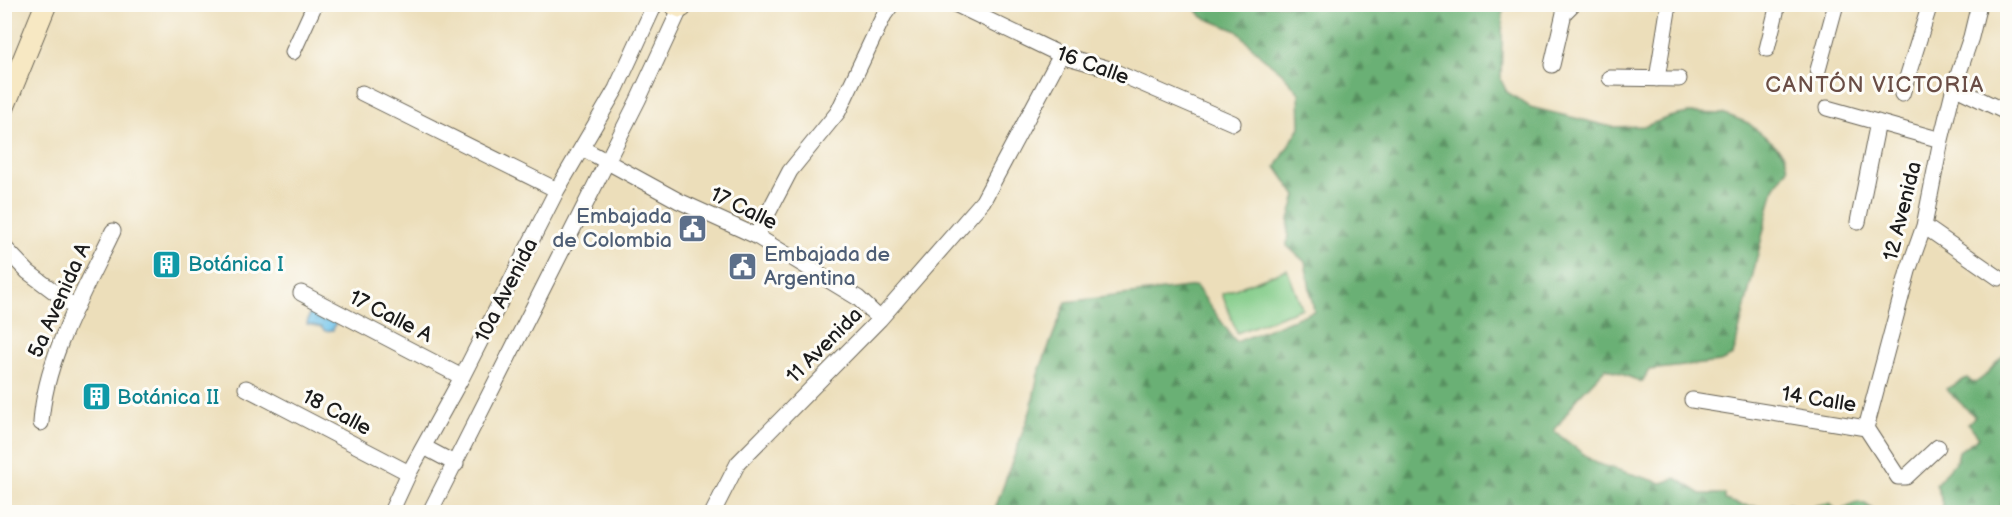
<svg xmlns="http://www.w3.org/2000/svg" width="2012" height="517" viewBox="0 0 2012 517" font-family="'Balsamiq Sans',sans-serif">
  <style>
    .green { fill: #83cc89; stroke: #507452; stroke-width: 1.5 }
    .forest { fill: url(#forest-firs); stroke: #436648; stroke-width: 1.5 }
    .water { fill: url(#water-ripples); stroke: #457084; stroke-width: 1.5 }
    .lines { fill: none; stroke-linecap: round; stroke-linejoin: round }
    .street-casing { stroke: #656053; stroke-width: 17 }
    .secondary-casing { stroke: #656053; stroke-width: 23 }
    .street { stroke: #fff; stroke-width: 15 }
    .secondary { stroke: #f7e8c3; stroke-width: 21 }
    .labels { text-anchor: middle; stroke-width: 6; stroke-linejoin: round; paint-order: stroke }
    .street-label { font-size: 21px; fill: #1c1c1c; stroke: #fdfcf7 }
    .service-label { font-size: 21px; fill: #4e5e75; stroke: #fdfcf7; text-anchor: end }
    .culture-label { font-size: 21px; fill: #0d838f; stroke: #fdfcf7; text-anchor: start }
    .neighbourhood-label { font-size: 22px; letter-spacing: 1.5px; fill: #6a4d45; stroke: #fdfcf7 }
  </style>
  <defs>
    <pattern id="forest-firs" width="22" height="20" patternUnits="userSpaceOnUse" patternTransform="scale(1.5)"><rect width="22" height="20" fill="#6ab075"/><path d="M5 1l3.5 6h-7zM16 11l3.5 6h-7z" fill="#568e5f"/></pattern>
    <pattern id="water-ripples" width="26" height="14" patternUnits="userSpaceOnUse" patternTransform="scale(1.5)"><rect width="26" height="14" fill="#6ec3eb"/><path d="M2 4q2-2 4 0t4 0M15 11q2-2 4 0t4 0" fill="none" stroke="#5fa7c9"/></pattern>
  </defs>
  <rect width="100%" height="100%" fill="#fdfcf7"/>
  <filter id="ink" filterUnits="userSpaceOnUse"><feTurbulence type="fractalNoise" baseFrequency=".0167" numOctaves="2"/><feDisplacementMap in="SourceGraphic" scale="12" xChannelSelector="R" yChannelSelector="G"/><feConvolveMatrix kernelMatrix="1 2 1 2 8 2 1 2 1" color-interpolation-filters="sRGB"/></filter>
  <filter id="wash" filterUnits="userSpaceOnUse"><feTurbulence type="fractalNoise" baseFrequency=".008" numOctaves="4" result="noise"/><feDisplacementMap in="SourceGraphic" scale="24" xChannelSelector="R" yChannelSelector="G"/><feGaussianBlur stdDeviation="1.35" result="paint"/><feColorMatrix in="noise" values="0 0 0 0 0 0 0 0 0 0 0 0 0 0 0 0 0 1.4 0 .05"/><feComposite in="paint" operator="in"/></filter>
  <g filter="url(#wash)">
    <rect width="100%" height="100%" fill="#ecdeba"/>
    <path class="green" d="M1287 269 1302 308 1237 333 1222 294Z"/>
    <path class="forest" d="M1193 5H1508L1503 6 1501 80 1507 92 1530 107 1612 127 1646 126 1669 117 1688 113 1725 114 1748 123 1772 142 1785 155 1788 168 1774 188 1733 356 1720 362 1649 370 1642 382 1606 368 1578 397 1554 431 1595 463 1662 483 1676 478 1701 494H1725V500L1742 505 1780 509 1788 504 1803 508 1829 503 1839 512C1854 501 1861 497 1875 512H994L1031 409 1038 374 1066 302 1196 286 1236 342 1314 311 1305 262 1287 246 1289 219 1296 196 1276 167 1300 127 1299 93 1282 73 1261 56 1237 31 1202 17Z
      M2007 353V512H1942L1943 503 1936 484 1957 460 1959 451 1979 437 1968 423 1975 417 1946 389 1967 378 1973 383C1988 379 1994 360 2007 353Z"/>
    <path class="water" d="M314 306 323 316 333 319 336 322 333 330 325 331 321 327 307 324 310 311Z"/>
  </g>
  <g filter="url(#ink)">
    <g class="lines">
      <defs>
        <path id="street" d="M955 4 1061 55 1106 68 1233 123
          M1767 49 1778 4
          M293 52 315 4
          M1552 65 1564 13 1573 4
          M1818 70 1836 4
          M1610 78 1679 79
          M1657 79 1669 4
          M1954 87 2008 113
          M362 93 557 190
          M1902 94 1930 4
          M1827 108 1941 140
          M582 148 679 201 756 236 858 298 880 319
          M1858 222 1878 122
          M1924 226 1999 278
          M756 236 790 171 838 112 884 15 892 4
          M4 247 28 272 76 308
          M301 293 462 377
          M246 388 409 473
          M1692 400 1866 428 1898 477H1906L1938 447
          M41 423C45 357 85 290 113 231
          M1866 428 1908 271 1924 226 1941 140 1954 87 1971 37 1979 4
          M424 447 456 464
          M391 512 409 473 462 377 557 190 616 89 655 4
          M430 512 638 100 681 7
          M713 512 738 463 880 319 983 201 1061 55"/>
        <path id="secondary" d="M674 4 681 7 682 4
          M4 107 46 4"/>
      </defs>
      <use href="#street" class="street-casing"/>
      <use href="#secondary" class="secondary-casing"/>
      <use href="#street" class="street"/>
      <use href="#secondary" class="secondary"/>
    </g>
  </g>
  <defs>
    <symbol id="civic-square" viewBox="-11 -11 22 22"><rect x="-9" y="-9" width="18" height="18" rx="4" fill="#5c6f8a" stroke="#fdfcf7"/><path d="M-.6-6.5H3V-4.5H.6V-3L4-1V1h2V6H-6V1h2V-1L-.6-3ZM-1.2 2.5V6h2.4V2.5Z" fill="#fff"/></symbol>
    <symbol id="building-square" viewBox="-11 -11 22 22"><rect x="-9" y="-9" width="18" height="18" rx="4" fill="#0f9aa8" stroke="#fdfcf7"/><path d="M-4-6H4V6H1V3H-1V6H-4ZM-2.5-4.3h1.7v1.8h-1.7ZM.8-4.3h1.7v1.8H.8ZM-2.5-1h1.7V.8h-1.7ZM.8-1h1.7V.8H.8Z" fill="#fff"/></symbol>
  </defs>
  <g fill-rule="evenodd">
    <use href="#civic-square" x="676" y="212" width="33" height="33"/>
    <use href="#building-square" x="150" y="248" width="33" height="33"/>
    <use href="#civic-square" x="726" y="250" width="33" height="33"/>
    <use href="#building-square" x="80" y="380" width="33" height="33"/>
  </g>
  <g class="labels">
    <g class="street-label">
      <text transform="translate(1093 65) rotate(20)" y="7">16 Calle</text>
      <text transform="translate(744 208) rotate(26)" y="7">17 Calle</text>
      <text transform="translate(1902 211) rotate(-76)" y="7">12 Avenida</text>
      <text transform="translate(506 290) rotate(-63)" y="7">10a Avenida</text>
      <text transform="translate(59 300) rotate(-66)" y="7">5a Avenida A</text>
      <text transform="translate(391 316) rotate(27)" y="7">17 Calle A</text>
      <text transform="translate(824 345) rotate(-45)" y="7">11 Avenida</text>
      <text transform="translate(1819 399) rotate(9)" y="7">14 Calle</text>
      <text transform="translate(337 412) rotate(28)" y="7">18 Calle</text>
    </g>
    <g class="service-label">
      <text x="672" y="223">Embajada<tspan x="672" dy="24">de Colombia</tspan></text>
      <text x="764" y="261" text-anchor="start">Embajada de<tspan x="764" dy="24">Argentina</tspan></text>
    </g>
    <g class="culture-label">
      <text x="188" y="271">Botánica I</text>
      <text x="117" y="404">Botánica II</text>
    </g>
    <g class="neighbourhood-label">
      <text x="1875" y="92">CANTÓN VICTORIA</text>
    </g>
  </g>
  <rect width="2012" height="517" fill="none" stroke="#fdfcf7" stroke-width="24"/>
</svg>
